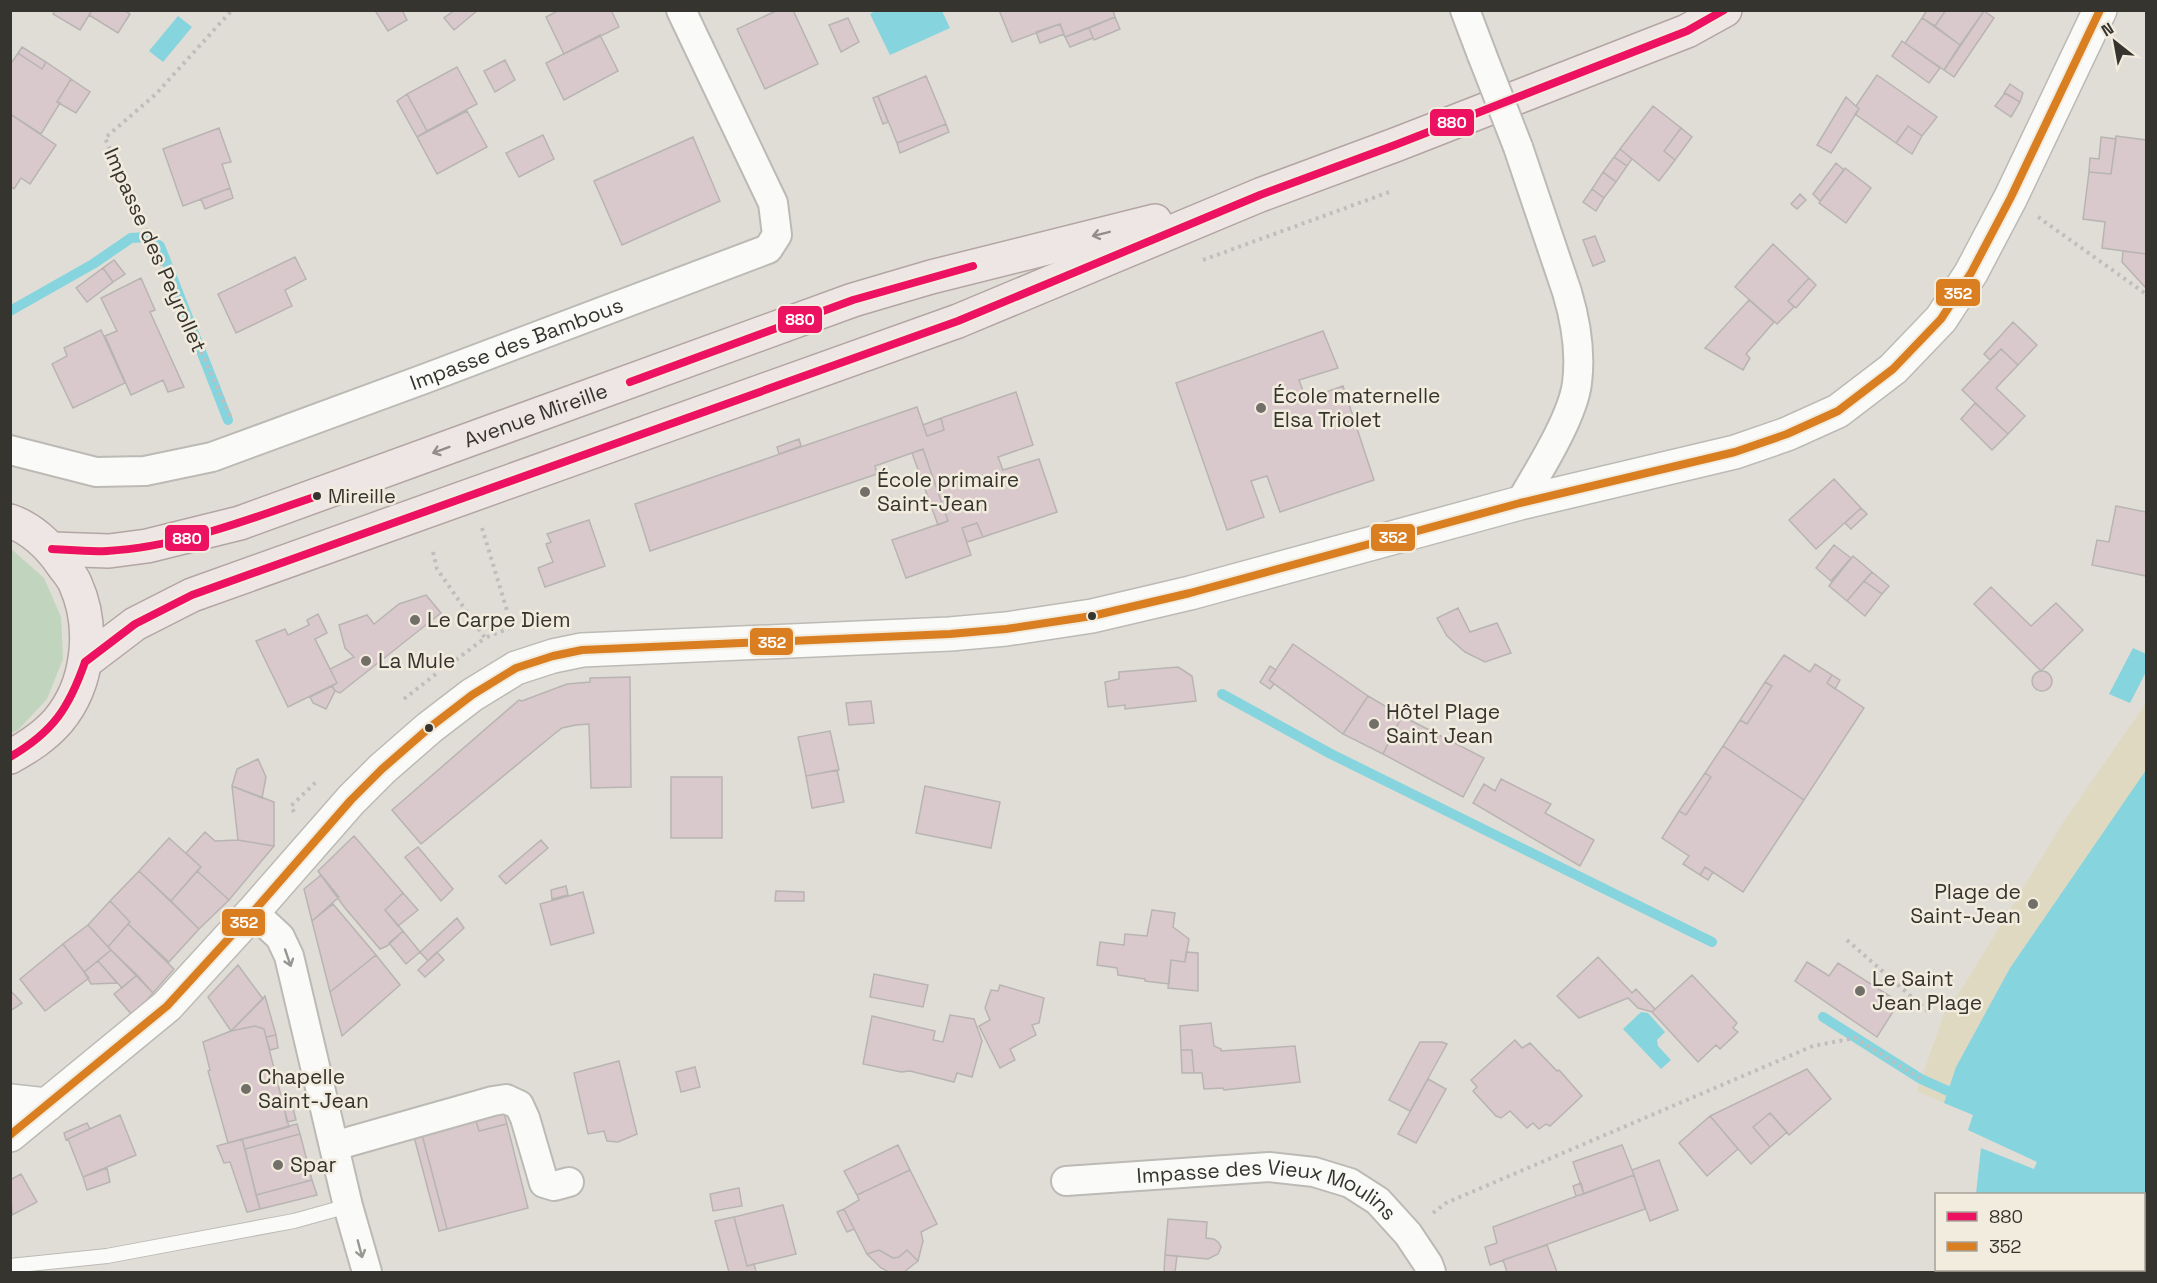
<svg xmlns="http://www.w3.org/2000/svg" width="2157" height="1283" viewBox="0 0 2157 1283" font-family="'Space Grotesk',sans-serif">
  <style>
    .green { fill: #c1d4bd }
    .sand { fill: #dfd9c2 }
    .water { fill: #85d4de }
    .lines { fill: none; stroke-linecap: round; stroke-linejoin: round }
    .stream { stroke: #85d4de; stroke-width: 10 }
    .building { fill: #d9c9cd; stroke: #b8b4b2; stroke-width: 1.5 }
    .service-casing { stroke: #bcbab4; stroke-width: 16 }
    .minor-casing { stroke: #bcbab4; stroke-width: 32 }
    .tertiary-casing { stroke: #bcbab4; stroke-width: 36 }
    .primary-casing { stroke: #b3a5a2; stroke-width: 36 }
    .path { stroke: #bfbebc; stroke-width: 4; stroke-dasharray: 3 4.5; stroke-linecap: butt }
    .service { stroke: #fafaf9; stroke-width: 14 }
    .minor { stroke: #fafaf9; stroke-width: 28 }
    .tertiary { stroke: #fafaf9; stroke-width: 33 }
    .primary { stroke: #ede6e4; stroke-width: 33 }
    .minor-bridge-casing { stroke: #bcbab4; stroke-width: 32; stroke-linecap: butt }
    .minor-bridge { stroke: #fafaf9; stroke-width: 28 }
    .bus-1-casing { stroke: #f2ecde; stroke-width: 12 }
    .bus-2-casing { stroke: #f2ecde; stroke-width: 12 }
    .bus-1 { stroke: #ed1261; stroke-width: 8 }
    .bus-2 { stroke: #d97e21; stroke-width: 8 }
    .oneway { stroke: #928d8a }
    .oneway2 { stroke: #989794 }
    .poi-dot { fill: #726f69; stroke: #f2ecde; stroke-width: 2 }
    .bus-dot { fill: #36342f; stroke: #f2ecde; stroke-width: 2 }
    .labels { text-anchor: middle; stroke-width: 5; stroke-linejoin: round; paint-order: stroke }
    .bus-label { font-size: 20px; fill: #36342f; stroke: #f2ecde; text-anchor: start }
    .street-label { font-size: 21px; fill: #36342f; stroke: #f2ecde }
    .poi-label { font-size: 21px; fill: #36342f; stroke: #f2ecde; text-anchor: start }
    .line-badge { stroke: #f2ecde; stroke-width: 2 }
    .badge-label { font-size: 16px; text-anchor: middle; font-weight: bold; fill: #fff }
  </style>
  <rect width="100%" height="100%" fill="#e0ddd6"/>
  <path class="green" d="M10 548 44 578 61 617 63 659 47 699 18 730 11 733Z"/>
  <path class="sand" d="M2146 703V770L2010 968 1956 1067 1944 1103 1917 1091 1945 1011 1963 987 2062 824Z"/>
  <path class="water" d="M877 10 942 11 950 28 890 55 870 14Z
    M178 16 192 27 163 62 149 51Z
    M2133 648 2146 654V672L2130 703 2109 694Z
    M2146 770V1272H1967L1968 1270H2144V1194H1976L1981 1148 2034 1169 2037 1162 1968 1130 1973 1115 1944 1103 1956 1067 2010 968Z
    M1641 1012 1648 1013 1665 1032 1657 1040 1658 1046 1671 1060 1661 1069 1623 1029Z"/>
  <g class="lines">
    <path class="stream" d="M10 311 93 264 131 238 147 237 160 246 228 420
      M1222 694 1331 754 1712 942
      M1823 1017 1921 1079 1948 1091"/>
  </g>
  <path class="building" d="M55 10H88L91 12 80 30 53 14Z
    M88 10H124L130 14 118 33 89 15 91 12Z
    M379 10H402L407 20 388 31 376 12Z
    M455 10H478L454 30 444 18Z
    M559 10H611L619 27 564 54 546 17Z
    M778 10H793L818 64 765 89 737 29Z
    M999 10H1113L1115 17 1065 37 1060 24 1012 42Z
    M1927 10H1946L1935 26 1922 18Z
    M1946 10H1983L1984 11 1960 45 1935 26Z
    M1984 11 1994 18 1954 77 1944 70Z
    M1115 17 1120 29 1094 40 1089 28Z
    M848 18 859 42 841 52 829 25Z
    M1922 18 1960 45 1944 70 1905 43Z
    M1060 24 1064 34 1040 43 1036 32Z
    M1089 28 1093 38 1070 47 1065 37Z
    M600 35 618 71 564 100 546 63Z
    M1902 41 1940 68 1929 83 1892 56Z
    M22 47 46 62 42 69 18 53Z
    M18 53 42 69 46 62 71 79 57 102 60 103 41 134 10 114V65Z
    M505 60 515 80 495 92 484 71Z
    M457 67 477 104 427 131 407 94Z
    M1877 75 1937 117 1922 136 1908 126 1896 143 1855 114 1859 109 1856 106Z
    M926 76 946 124 897 143 878 96Z
    M71 79 90 92 76 113 57 102Z
    M2010 84 2023 93 2020 102 2004 93Z
    M2005 93 2020 102 2011 117 1995 106Z
    M407 94 427 131 417 137 397 101Z
    M878 96 888 122 883 124 873 98Z
    M1846 97 1859 109 1831 153 1817 145Z
    M1653 106 1681 128 1664 151 1675 160 1659 181 1620 149Z
    M467 111 487 147 437 174 417 137Z
    M10 114 56 145 30 184 21 178 14 189 10 186Z
    M946 124 949 132 900 153 897 143Z
    M1908 126 1922 136 1912 154 1896 143Z
    M219 128 231 162 222 164 230 188 183 206 163 149Z
    M1681 128 1692 137 1675 160 1664 151Z
    M543 135 554 159 519 177 506 153Z
    M2116 136 2146 140V254L2102 248 2105 222 2083 219 2089 172 2111 174Z
    M693 137 720 201 622 245 594 181Z
    M2101 137 2116 139 2111 174 2089 172 2090 158 2099 159Z
    M1620 149 1632 159 1627 166 1614 157Z
    M1614 157 1627 166 1616 182 1603 172Z
    M1836 163 1844 170 1820 201 1813 194Z
    M1845 168 1871 188 1846 223 1819 203Z
    M1603 172 1616 182 1604 198 1592 189Z
    M230 188 233 198 205 209 201 199Z
    M1592 189 1604 198 1596 211 1583 202Z
    M1800 194 1806 200 1797 209 1791 204Z
    M1595 236 1605 261 1593 266 1583 240Z
    M1773 244 1809 278 1788 301 1794 307 1777 324 1735 287Z
    M2123 251 2146 254V288L2122 262Z
    M295 257 306 279 285 290 292 306 236 333 218 294Z
    M114 260 125 274 113 282 103 268Z
    M103 268 113 282 87 302 76 288Z
    M141 278 155 310 150 312 184 387 168 392 163 380 131 395 105 336 117 331 101 298Z
    M1809 278 1816 285 1796 308 1788 301Z
    M1749 300 1774 322 1746 354 1750 358 1743 370 1705 348Z
    M2013 322 2037 345 2018 365 2001 349 1990 360 1984 354Z
    M101 330 125 383 73 408 52 364 67 356 64 348Z
    M1323 331 1338 368 1299 380 1306 399 1343 386 1374 480 1280 512 1267 476 1251 481 1264 517 1227 530 1176 383Z
    M2001 349 2018 365 1996 388 2025 416 2008 434 1962 390Z
    M1016 392 1033 445 998 457 1003 470 1039 459 1057 512 983 537 977 523 962 528 971 555 906 578 892 540 948 521 923 449 875 466 877 474 650 551 635 504 917 407 927 436 944 430 941 418Z
    M1975 403 2008 434 1992 450 1961 419Z
    M941 418 944 430 927 436 923 425Z
    M799 439 801 446 779 454 777 447Z
    M923 449 948 521 938 525 912 453Z
    M1834 479 1861 508 1816 549 1789 520Z
    M2116 506 2146 512V576L2092 565 2097 540 2109 542Z
    M1861 508 1867 514 1851 529 1845 523Z
    M589 520 605 566 545 587 538 568 553 562 546 544 551 542 547 534Z
    M977 523 983 537 967 542 962 528Z
    M1834 545 1851 558 1831 581 1816 568Z
    M1853 556 1872 572 1847 601 1829 586Z
    M1872 572 1889 586 1882 594 1864 581Z
    M1864 581 1882 594 1865 616 1847 601Z
    M1991 587 2031 626 2056 603 2083 630 2041 671 1974 604Z
    M426 595 441 613 340 693 335 691 332 686 337 683 330 669 354 657 345 648 339 625 367 615 374 624 399 604Z
    M1458 608 1470 632 1497 623 1511 653 1485 662 1465 652 1447 636 1437 618Z
    M318 614 327 633 315 639 337 683 288 707 256 641 285 629 288 635 309 625 307 620Z
    M1293 644 1368 696 1343 734 1269 680Z
    M1784 655 1810 672 1815 664 1832 675 1827 683 1864 708 1804 800 1723 746 1740 720 1747 724 1772 686 1765 682Z
    M1270 666 1276 670 1269 680 1274 684 1270 689 1260 682Z
    M1178 667 1192 676 1196 701 1125 709V705L1108 707 1105 682 1119 679V672Z
    M2032 681a10 10 0 1 1 20 0a10 10 0 1 1-20 0Z
    M1832 675 1840 680 1835 689 1827 683Z
    M630 677 631 787 591 788 589 724 576 725 562 728 553 735 421 844 392 810 519 700 522 701 567 684 590 682V678Z
    M1765 682 1772 686 1747 724 1740 720Z
    M332 686 335 691 326 709 313 703 310 697Z
    M1368 696 1402 716 1383 754 1343 734Z
    M871 701 874 723 849 725 846 703Z
    M1402 716 1484 758 1463 797 1383 754Z
    M830 731 839 770 806 776 798 737Z
    M1723 746 1804 800 1743 892 1705 867 1700 875 1683 864 1689 856 1662 838 1679 811 1686 815 1711 777 1705 773Z
    M258 759 266 777 262 798 232 786 237 769Z
    M837 770 844 802 812 808 806 776Z
    M1705 773 1711 777 1686 815 1679 811Z
    M671 777H722V838H671Z
    M1501 779 1551 804 1545 813 1594 840 1580 866 1473 803 1484 784 1495 791Z
    M232 786 274 802V846L238 840Z
    M925 786 1000 802 991 848 916 833Z
    M205 832 215 841 238 840 274 846 229 900 197 871 201 867 186 853Z
    M354 836 403 893 385 910 403 931 387 946 380 949 345 908 318 871Z
    M169 838 201 867 171 901 139 871Z
    M541 840 548 848 506 884 499 876Z
    M418 847 453 889 441 901 405 857Z
    M1705 867 1713 872 1708 880 1700 875Z
    M139 871 199 929 169 962 128 924 130 922 110 901Z
    M197 871 229 900 199 929 171 901Z
    M321 875 339 897 312 921 304 889Z
    M566 886 568 895 552 899 551 890Z
    M776 891 804 892V901H775Z
    M583 892 594 933 551 945 540 904Z
    M403 893 418 910 398 926 385 910Z
    M110 901 130 922 108 947 88 925Z
    M333 904 376 955 330 992 312 921Z
    M1152 910 1175 913 1173 927 1189 939 1185 962 1171 960 1169 984 1145 981V979L1118 975 1117 968 1097 965 1100 942 1124 945 1125 934 1147 936Z
    M457 918 464 928 428 961 420 952Z
    M128 924 174 969 153 993 108 947Z
    M88 925 111 950 84 972 63 944Z
    M403 931 420 952 406 964 389 943Z
    M63 944 89 978 45 1011 20 979Z
    M111 950 137 975 122 988 98 961Z
    M437 952 444 960 425 977 418 970Z
    M1186 952 1198 953V991L1168 988 1171 960 1185 962Z
    M376 955 400 985 342 1036 330 992Z
    M1598 957 1632 993 1636 989 1655 1009 1652 1012 1638 1008 1628 998 1579 1018 1557 996Z
    M98 961 117 983 91 984 84 972Z
    M1807 962 1829 976 1838 963 1899 1002 1877 1037 1795 981Z
    M238 965 263 999 231 1031 208 997Z
    M874 974 928 985 923 1007 870 997Z
    M137 975 153 993 133 1016 114 994Z
    M1692 975 1737 1023 1733 1028 1738 1032 1720 1049 1716 1045 1698 1062 1652 1012Z
    M1000 985 1044 998 1039 1023 1032 1025 1036 1035 1010 1049 1015 1060 1000 1068 979 1026 990 1020 985 1008 991 990 998 991Z
    M10 990 22 1003 10 1011Z
    M265 996 276 1035 266 1037 264 1029 255 1026 231 1031Z
    M950 1015 974 1019 982 1041 972 1077 957 1073 954 1082 910 1071 901 1072 863 1064 872 1016 935 1031 933 1040 943 1042Z
    M1211 1023 1214 1046 1221 1049V1051L1295 1046 1300 1082 1224 1090 1223 1088 1204 1089 1202 1073H1194L1192 1050H1181L1180 1026Z
    M255 1026 264 1029 266 1037 289 1127 228 1143 208 1071 210 1070 203 1042 231 1031Z
    M276 1035 278 1048 270 1050 266 1037Z
    M1515 1040 1522 1048 1530 1043 1557 1071 1559 1070 1582 1096 1550 1126 1546 1124 1539 1129 1533 1123 1527 1128 1510 1111 1501 1118 1496 1116 1473 1091 1477 1087 1471 1080Z
    M1420 1042H1442L1447 1044 1410 1111 1389 1100Z
    M1181 1050H1192L1194 1073H1182Z
    M619 1061 637 1134 618 1142 607 1141 604 1131 588 1134 574 1073Z
    M695 1067 700 1087 681 1092 676 1072Z
    M1807 1069 1831 1099 1789 1135 1770 1113 1753 1127 1770 1147 1751 1164 1710 1116Z
    M1428 1079 1446 1089 1416 1143 1398 1134Z
    M292 1104 296 1120 287 1122 284 1107Z
    M503 1109 507 1124 479 1131 476 1121 473 1120Z
    M1770 1113 1787 1132 1770 1147 1753 1127Z
    M120 1115 136 1155 83 1177 68 1139Z
    M1710 1116 1738 1149 1707 1176 1679 1143Z
    M473 1120 476 1121 479 1131 507 1124 528 1208 447 1229 421 1131Z
    M87 1123 90 1129 66 1140 64 1133Z
    M297 1124 300 1134 245 1149 242 1139Z
    M421 1131 447 1229 439 1231 413 1133Z
    M300 1134 312 1180 256 1195 245 1149Z
    M242 1139 260 1209 247 1212 230 1162 224 1163 217 1146Z
    M898 1145 910 1170 857 1195 844 1171Z
    M1622 1145 1634 1175 1584 1194 1573 1162Z
    M1659 1160 1678 1210 1650 1221 1632 1170Z
    M107 1168 110 1182 87 1190 83 1177Z
    M910 1170 937 1224 921 1232 923 1241 918 1261 907 1250 899 1257 893 1258 879 1250 867 1254 844 1209 859 1200 857 1195Z
    M21 1174 37 1202 12 1215 10 1180Z
    M1634 1175 1645 1209 1490 1265 1485 1247 1497 1243 1493 1227Z
    M312 1180 317 1195 260 1209 256 1195Z
    M1581 1183 1584 1194 1576 1196 1573 1186Z
    M739 1188 742 1206 713 1211 710 1194Z
    M783 1205 796 1254 747 1266 734 1217Z
    M844 1209 854 1229 847 1232 837 1212Z
    M734 1217 747 1266 754 1264 756 1272H729L715 1221Z
    M1168 1219 1207 1222 1206 1238 1214 1239 1219 1243 1221 1247 1218 1254 1208 1259 1165 1255Z
    M1547 1245 1557 1272H1507L1503 1260Z
    M879 1250 893 1258 899 1257 907 1250 918 1261 904 1272H889L881 1268 867 1254Z
    M1165 1255 1177 1256 1175 1272H1164Z"/>
  <g class="lines">
    <defs>
      <path id="service" d="M10 1266 107 1256 294 1221 348 1206"/>
      <g id="minor">
        <path d="M1465 10 1482 55"/>
        <path d="M1518 147 1567 292C1576 322 1581 352 1577 383 1573 417 1538 472 1520 503"/>
        <path id="s1" d="M10 450 96 472 145 471 212 457 424 379 768 249 777 235 773 203 681 10"/>
        <path d="M253 912 280 937 289 956 348 1206 367 1272"/>
        <path d="M334 1146 493 1101 506 1099 519 1105 525 1118 544 1183 554 1186 569 1182"/>
        <path id="s2" d="M1066 1181 1269 1167 1314 1172 1350 1183 1378 1201 1408 1234 1428 1264 1431 1272"/>
      </g>
      <path id="tertiary" d="M10 1101 47 1105
        M10 1135 167 1006 253 912 351 800 382 769 429 728 472 695 516 668 553 656 582 650 950 634 1006 629 1092 616 1190 593 1520 503 1735 452 1787 434 1838 411 1893 369 1941 319 1971 273 2011 197 2100 10"/>
      <g id="primary">
        <path d="M10 521C31 528 50 546 62 564 66 570 72 576 75 583 95 627 89 684 58 721 44 737 28 747 10 757"/>
        <path id="s3" d="M52 549 109 551 147 546 240 523 853 300 931 277 1155 221"/>
        <path d="M85 662 135 624 192 595 958 321 1260 195 1395 145 1687 31 1725 10"/>
      </g>
    </defs>
    <use href="#service" class="service-casing"/>
    <use href="#minor" class="minor-casing"/>
    <use href="#tertiary" class="tertiary-casing"/>
    <use href="#primary" class="primary-casing"/>
    <path class="path" d="M2038 217 2146 294
      M1203 260 1392 191
      M230 416 105 138 156 94 232 10
      M482 528 512 627 485 638
      M433 552 437 569 485 638 452 663
      M404 699 436 674
      M294 812 291 806 316 782
      M1847 940 1930 1013
      M1433 1213 1446 1203 1813 1046 1855 1038 1921 1079"/>
    <use href="#service" class="service"/>
    <use href="#minor" class="minor"/>
    <use href="#tertiary" class="tertiary"/>
    <use href="#primary" class="primary"/>
    <defs>
      <path id="minor-bridge" d="M1482 55 1518 147"/>
    </defs>
    <use href="#minor-bridge" class="minor-bridge-casing"/>
    <use href="#minor-bridge" class="minor-bridge"/>
    <defs>
      <path id="bus-1" d="M630 382 853 300 973 266
        M52 549C70 550 89 552 107 551 179 547 250 519 317 496
        M85 662 135 624 192 595 958 321 1260 195 1395 145 1687 31 1724 10
        M10 757C53 732 69 708 85 662"/>
      <path id="bus-2" d="M10 1135 167 1006 253 912 351 800 382 769 429 728 472 695 516 668 553 656 582 650 950 634 1006 629 1092 616 1190 593 1520 503 1735 452 1787 434 1838 411 1893 369 1941 319 1971 273 2011 197 2100 10"/>
    </defs>
    <use href="#bus-1" class="bus-1-casing"/>
    <use href="#bus-2" class="bus-2-casing"/>
    <use href="#bus-1" class="bus-1"/>
    <use href="#bus-2" class="bus-2"/>
  </g>
  <defs><path id="oneway-shaft" d="M-6 0H5M1.5-3L5.5 0L1.5 3" fill="none" stroke-width="1.6" stroke-linecap="round" stroke-linejoin="round" transform="scale(1.5)"/></defs>
  <g class="oneway">
    <use href="#oneway-shaft" transform="translate(1101 234) rotate(166)"/>
    <use href="#oneway-shaft" transform="translate(441 450) rotate(160)"/>
  </g>
  <g class="oneway2">
    <use href="#oneway-shaft" transform="translate(288 958) rotate(71)"/>
    <use href="#oneway-shaft" transform="translate(360 1249) rotate(75)"/>
  </g>
  <g class="poi-dot">
    <circle cx="1261" cy="408" r="6"/>
    <circle cx="865" cy="492" r="6"/>
    <circle cx="415" cy="620" r="6"/>
    <circle cx="366" cy="661" r="6"/>
    <circle cx="1374" cy="724" r="6"/>
    <circle cx="2033" cy="904" r="6"/>
    <circle cx="1860" cy="991" r="6"/>
    <circle cx="246" cy="1089" r="6"/>
    <circle cx="278" cy="1165" r="6"/>
  </g>
  <g class="bus-dot">
    <circle cx="317" cy="496" r="5"/>
    <circle cx="1092" cy="616" r="5"/>
    <circle cx="429" cy="728" r="5"/>
  </g>
  <g class="labels">
    <g class="bus-label">
      <text x="328" y="503">Mireille</text>
    </g>
    <g class="street-label">
      <text transform="translate(155 250) rotate(66)" y="7">Impasse des Peyrollet</text>
      <text dy="7" stroke="none"><textPath href="#s1" startOffset="531">Impasse des Bambous</textPath></text>
      <text dy="7" stroke="none"><textPath href="#s3" startOffset="506">Avenue Mireille</textPath></text>
      <text dy="7" stroke="none"><textPath href="#s2" startOffset="206">Impasse des Vieux Moulins</textPath></text>
    </g>
    <g class="poi-label">
      <text x="1273" y="403">École maternelle<tspan x="1273" dy="24">Elsa Triolet</tspan></text>
      <text x="877" y="487">École primaire<tspan x="877" dy="24">Saint-Jean</tspan></text>
      <text x="427" y="627">Le Carpe Diem</text>
      <text x="378" y="668">La Mule</text>
      <text x="1386" y="719">Hôtel Plage<tspan x="1386" dy="24">Saint Jean</tspan></text>
      <text x="2021" y="899" text-anchor="end">Plage de<tspan x="2021" dy="24">Saint-Jean</tspan></text>
      <text x="1872" y="986">Le Saint<tspan x="1872" dy="24">Jean Plage</tspan></text>
      <text x="258" y="1084">Chapelle<tspan x="258" dy="24">Saint-Jean</tspan></text>
      <text x="290" y="1172">Spar</text>
    </g>
  </g>
  <g class="line-badge">
    <rect x="1429" y="108" width="46" height="29" rx="6" fill="#ed1261"/>
    <rect x="1935" y="278" width="46" height="29" rx="6" fill="#d97e21"/>
    <rect x="777" y="305" width="46" height="29" rx="6" fill="#ed1261"/>
    <rect x="1370" y="523" width="46" height="29" rx="6" fill="#d97e21"/>
    <rect x="164" y="524" width="46" height="28" rx="6" fill="#ed1261"/>
    <rect x="749" y="627" width="45" height="29" rx="6" fill="#d97e21"/>
    <rect x="221" y="908" width="45" height="29" rx="6" fill="#d97e21"/>
  </g>
  <g class="badge-label">
    <text x="1452" y="128">880</text>
    <text x="1958" y="299">352</text>
    <text x="800" y="325">880</text>
    <text x="1393" y="543">352</text>
    <text x="187" y="544">880</text>
    <text x="772" y="648">352</text>
    <text x="244" y="928">352</text>
  </g>
  <rect width="2157" height="1283" fill="none" stroke="#36342f" stroke-width="24"/>
  <rect x="1935" y="1193" width="210" height="78" fill="#f2ecde" stroke="#a7a298" stroke-width="1.5"/>
  <rect x="1947" y="1212" width="30" height="9" fill="#ed1261" stroke="#a7a298" stroke-width="1.5"/>
  <text x="1989" y="1223" font-size="18" fill="#36342f">880</text>
  <rect x="1947" y="1242" width="30" height="9" fill="#d97e21" stroke="#a7a298" stroke-width="1.5"/>
  <text x="1989" y="1253" font-size="18" fill="#36342f">352</text>
  <g transform="translate(2115 42) rotate(329)" stroke="#f2ecde" stroke-width="4.5" paint-order="stroke">
  <path d="M0-4.5L10 22L0 15L-10 22Z" fill="#36342f"/>
  <text y="-9" font-size="16" font-weight="bold" text-anchor="middle" fill="#36342f">N</text>
  </g>
</svg>
